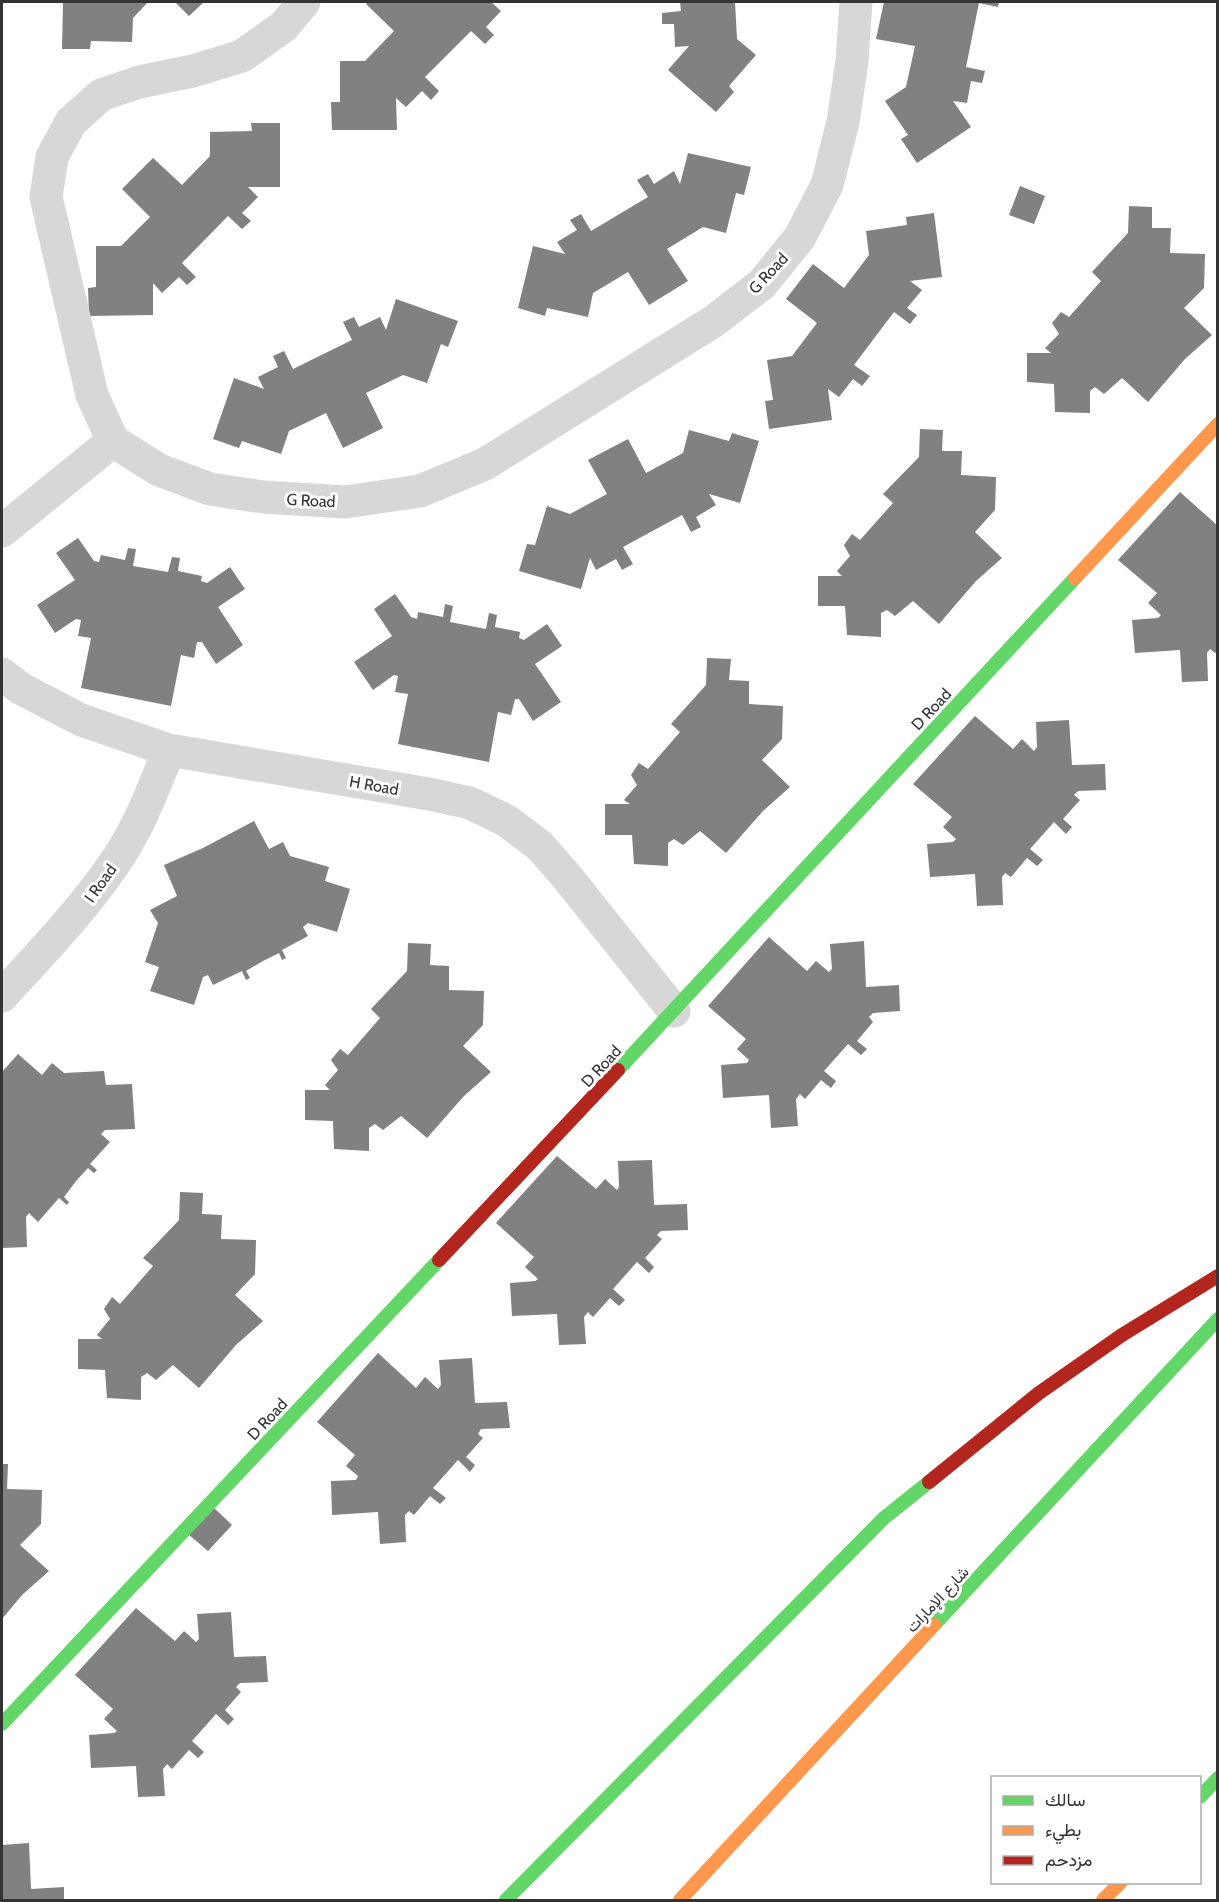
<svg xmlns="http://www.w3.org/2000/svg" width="1219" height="1902" viewBox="0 0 1219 1902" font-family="Cabin,Vazirmatn,sans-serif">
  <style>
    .building { fill: #818181 }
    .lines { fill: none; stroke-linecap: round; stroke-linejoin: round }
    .street { stroke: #d7d7d7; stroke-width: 33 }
    .fast { stroke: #63d668; stroke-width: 14 }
    .slow { stroke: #ff974d; stroke-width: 14 }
    .jam { stroke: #b3261e; stroke-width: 14 }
    .labels { text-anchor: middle; stroke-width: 6; stroke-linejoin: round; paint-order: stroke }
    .street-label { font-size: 16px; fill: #333; stroke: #fff }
  </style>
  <rect width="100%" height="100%" fill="#fff"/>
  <path class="building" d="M63 2H148L133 18 132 42 91 41 90 49H62Z
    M175 2H204L189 16Z
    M368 2H491L501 11 486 27 494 35 485 44 471 31 425 77 439 91 431 100 422 91 406 107 396 98 397 130H332L331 102H340V61H365L394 31 366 4Z
    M680 2H735L737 39 756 55 729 86 734 92 716 112 668 70 689 46 675 47 674 24H662V13L681 11Z
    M884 2H999L998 7 979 3 966 67 985 71 982 83 971 81 967 103 953 101 971 127 917 163 901 139 908 135 885 101 906 87 915 46 876 39Z
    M251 123H280V187H248L258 197 242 213 251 221 242 229 228 216 182 263 196 277 187 285 179 277 162 293 153 283V315L89 316 88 288 96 287V246H121L150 217 122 189 153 158 182 185 210 156V132L252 131Z
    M688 153 751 167 744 195 736 193 726 233 703 227 667 249 688 281 649 305 628 272 593 293 588 317 547 308 545 316 518 308 533 246 565 254 557 242 577 230 570 220 581 214 591 231 648 197 637 180 648 174 654 184 674 171 680 184Z
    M1020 186 1045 196 1034 224 1009 215Z
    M1129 206 1152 207V228H1171L1170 253 1205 254 1204 288 1184 308 1212 335 1185 359 1148 402 1122 378 1104 394 1095 387 1090 391V413L1055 412 1054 384 1027 382V353H1051L1045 348 1059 334 1052 323 1061 312 1069 317 1101 281 1092 272 1128 233Z
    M934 213 942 277 910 281 922 290 907 308 917 315 910 324 894 312 854 365 870 376 862 386 853 379 839 397 828 389 832 420 769 429 765 401 773 400 767 360 792 356 817 323 786 299 813 264 844 288 869 255 866 231 907 225 906 217Z
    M396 299 458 321 448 347 441 344 427 383 403 375 366 393 383 428 343 448 326 413 289 431 281 454 242 441 239 448 213 439 234 378 264 389 258 377 278 367 273 356 284 351 293 369 352 340 343 322 354 317 359 327 380 317 386 330Z
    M920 429 943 430 942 451H962L961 475 996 477 995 510 975 532 1002 558 976 581 939 624 913 601 895 616 887 610 881 613V637L847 635 845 606H818V576H842L837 571 850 556 844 545 852 534 860 540 893 503 883 494 919 457Z
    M689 430 729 441 732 433 759 441 740 503 709 494 716 505 696 517 701 527 691 532 682 515 623 547 633 564 622 570 616 559 596 570 590 558 581 589 519 571 527 544 535 545 547 506 570 514 607 494 588 460 628 439 646 473 683 453Z
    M1180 492 1218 526V651L1215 653 1210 649 1207 653 1208 681 1182 682 1180 650 1135 653 1132 620 1158 618 1161 615 1148 603 1157 593 1118 560Z
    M78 538 94 561 99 562 101 555 125 560 128 548 136 549 133 566 168 572 172 557 180 558 178 571 202 576 201 581 207 583 230 567 245 589 218 607 243 645 216 664 202 642H197L194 658 181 655 171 706 81 688 91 638 78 636 81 620 76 619 55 633 37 605 75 580 56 553Z
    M395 594 411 617 417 619 418 612 443 617 445 604 453 606 450 622 486 629 489 613 497 615 495 627 520 632 519 638 524 640 547 624 562 646 535 664 561 702 533 721 519 699H515L511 715 498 712 489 762 398 744 408 694 395 692 398 676 394 675 373 690 354 662 392 636 374 609Z
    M707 658 731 659 729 680 749 681V704L783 706 782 739 762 760 790 787 763 811 726 853 700 831 683 845 674 839 668 843V866L634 864 632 835H605V804H630L624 800 637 785 631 775 639 763 648 769 680 732 671 724 706 685Z
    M975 716 1013 749 1022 739 1034 751 1037 747 1036 722 1069 720 1072 765 1105 764 1106 790 1078 791 1074 795 1080 800 1063 819 1072 827 1066 834 1054 822 1030 849 1043 860 1037 866 1027 858 1011 877 1005 873 1002 877 1003 905 977 906 975 874 930 877 927 844 953 842 956 839 943 827 952 817 913 784Z
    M254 821 269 849 283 842 290 856 329 867 325 881 350 889 337 932 308 923 303 927 308 936 282 950 286 958 282 960 279 953 263 961 246 971 250 978 246 980 242 971 213 985 208 975 203 977 194 1005 150 991 159 967 145 962 158 923 150 910 177 896 164 865 203 848Z
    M769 937 807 971 816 961 829 972 832 969 830 944 864 941 866 987 899 985 900 1011 873 1013 869 1017 873 1022 857 1041 867 1049 861 1055 848 1044 824 1071 836 1081 831 1088 821 1080 805 1099 800 1094 796 1099 798 1126 771 1128 769 1095 723 1098 721 1065 747 1063 749 1060 737 1049 746 1039 708 1006Z
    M408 943 431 944 430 965 449 966V990L484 991 483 1025 463 1046 491 1072 464 1096 427 1138 401 1116 383 1130 375 1124 369 1128V1151L334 1149 333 1121 305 1120V1090H330L325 1085 338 1070 331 1060 340 1049 348 1055 380 1018 371 1009 407 971Z
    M18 1054 42 1075 52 1063 64 1073 104 1071 106 1085 132 1084 135 1129 105 1130 101 1134 110 1142 90 1164 97 1170 94 1173 88 1168 76 1181 64 1197 69 1202 67 1205 59 1198 38 1222 29 1213 26 1217 27 1247 2 1248V1072Z
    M557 1156 596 1189 605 1179 617 1190 619 1187 618 1161 652 1160 654 1205 687 1204 688 1230 661 1231 657 1235 662 1239 645 1258 654 1267 649 1273 637 1262 613 1289 625 1300 619 1306 610 1298 593 1317 588 1312 584 1317 586 1344 559 1345 557 1314 512 1316 510 1283 535 1281 538 1279 525 1267 534 1257 496 1223Z
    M180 1192 203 1193 202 1214 222 1215 221 1239 256 1240 255 1274 235 1295 263 1321 236 1345 199 1388 173 1365 156 1380 147 1373 141 1377V1400L107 1398 105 1370 78 1369V1339H102L97 1335 110 1319 104 1309 112 1297 120 1304 153 1266 143 1258 179 1220Z
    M378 1353 416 1388 425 1377 438 1389 441 1385 439 1360 472 1358 475 1403 507 1402 510 1428 481 1429 478 1434 483 1438 466 1457 475 1465 470 1472 458 1460 433 1488 446 1498 440 1504 430 1496 414 1515 409 1511 405 1515 406 1542 380 1544 378 1512 332 1515 331 1481 356 1480 358 1476 346 1466 355 1455 317 1422Z
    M2 1464H8L7 1489 42 1490 41 1524 20 1545 49 1571 22 1595 2 1619Z
    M213 1507 232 1525 208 1551 188 1534Z
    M136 1608 175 1641 184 1631 196 1642 199 1639 197 1614 231 1612 234 1657 266 1656 268 1682 240 1683 236 1687 241 1692 225 1710 234 1719 228 1725 216 1714 192 1741 204 1752 198 1758 189 1750 172 1769 167 1764 163 1769 165 1796 138 1797 136 1766 91 1768 89 1735 114 1733 117 1731 104 1719 113 1709 75 1675Z
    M29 1843 31 1889 64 1887V1900H2V1845Z"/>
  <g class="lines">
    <path class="street" d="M304 2 284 26 242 56 193 71 139 82 101 95 71 122 52 157 46 197 92 395 113 441 159 470 210 489 263 497 345 502 420 491 485 464 714 321 762 284 800 237 827 185 843 122 852 61 856 2
      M2 531 113 441
      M2 674 20 688 81 720 169 750 429 794 470 803 507 821 540 846 567 877 674 1011
      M2 996C42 952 84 909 118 858 140 825 154 787 169 750"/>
    <path class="fast" d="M618 1070 1075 578
      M934 1625 1218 1319
      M2 1724 439 1260
      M1200 1797 1218 1778
      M506 1900 884 1518 929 1482"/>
    <path class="slow" d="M1075 578 1218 424
      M680 1900 934 1625
      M1103 1900 1121 1882"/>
    <path class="jam" d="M439 1260 618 1070
      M929 1482 1039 1393 1122 1335 1218 1276"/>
  </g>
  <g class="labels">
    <g class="street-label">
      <text transform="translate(768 273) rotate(-47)" y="6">G Road</text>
      <text transform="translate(311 500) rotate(3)" y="6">G Road</text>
      <text transform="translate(931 709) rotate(-47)" y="6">D Road</text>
      <text transform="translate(374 785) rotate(10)" y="6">H Road</text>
      <text transform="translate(100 883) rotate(-54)" y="6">I Road</text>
      <text transform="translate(601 1066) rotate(-47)" y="6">D Road</text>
      <text transform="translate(267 1419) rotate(-47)" y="6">D Road</text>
      <text transform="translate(937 1599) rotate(-47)" y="6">شارع الإمارات</text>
    </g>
  </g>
  <rect width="1219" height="1902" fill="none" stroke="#333333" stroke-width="6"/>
  <rect x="991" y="1776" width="210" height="108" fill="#ffffff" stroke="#adadad" stroke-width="1.5"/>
  <rect x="1003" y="1796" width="30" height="9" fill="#63d668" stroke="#adadad" stroke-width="1.5"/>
  <text x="1045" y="1806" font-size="18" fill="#333333">سالك</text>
  <rect x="1003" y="1826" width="30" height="9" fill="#ff974d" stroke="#adadad" stroke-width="1.5"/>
  <text x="1045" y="1836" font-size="18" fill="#333333">بطيء</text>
  <rect x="1003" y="1856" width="30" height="9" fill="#b3261e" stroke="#adadad" stroke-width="1.5"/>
  <text x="1045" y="1866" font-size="18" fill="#333333">مزدحم</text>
</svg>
